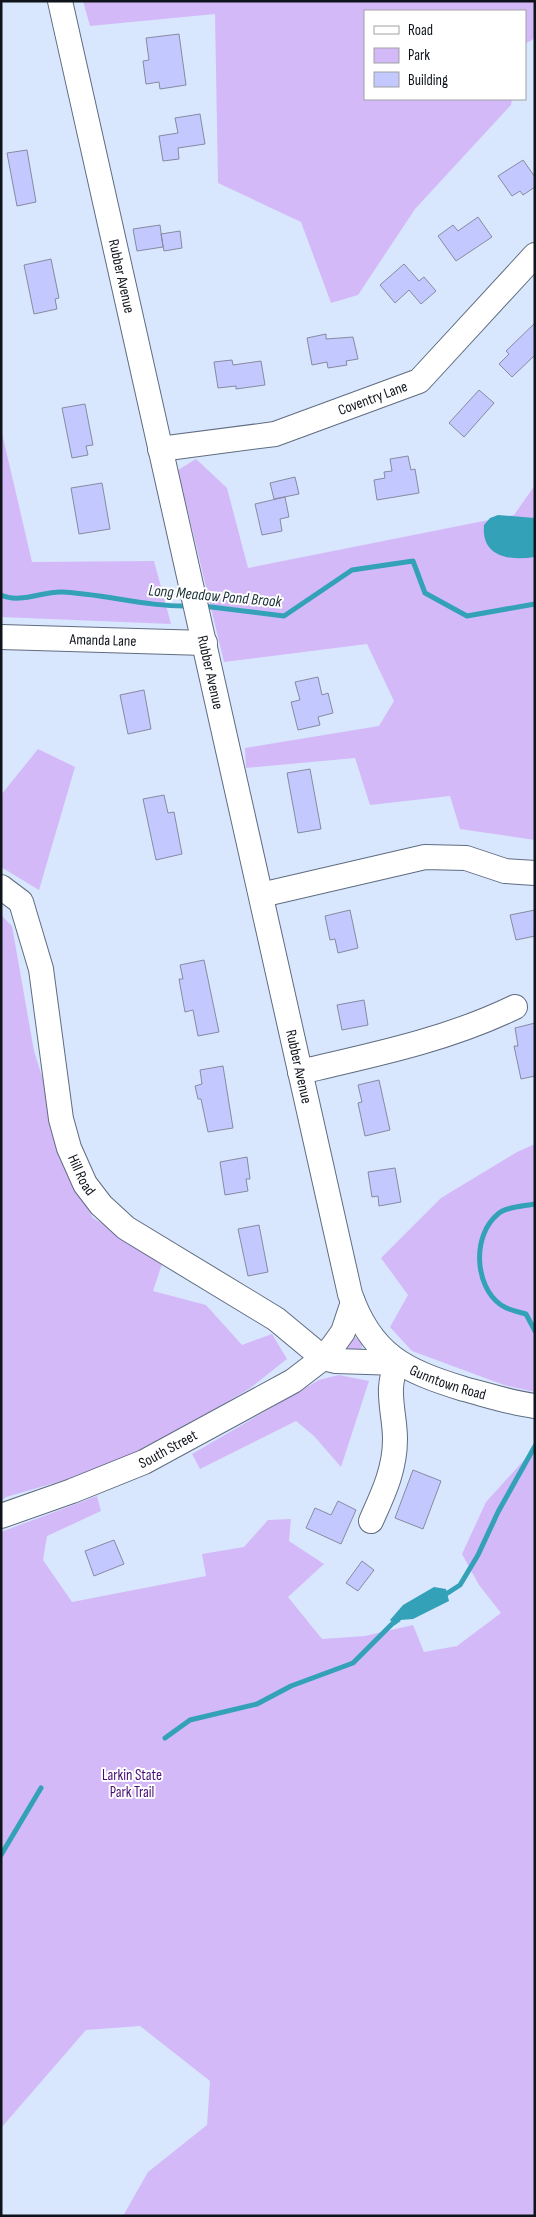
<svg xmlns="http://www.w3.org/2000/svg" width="536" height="2217" viewBox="0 0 536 2217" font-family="'Sofia Sans Condensed',sans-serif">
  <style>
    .green { fill: #d4b9f9 }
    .water { fill: #33a2b8 }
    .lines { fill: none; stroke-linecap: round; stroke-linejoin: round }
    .stream { stroke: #33a2b8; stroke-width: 5 }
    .building { fill: #c3c8fe; stroke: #888aa1 }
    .minor-casing { stroke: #5f6c80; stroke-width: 26 }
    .minor { stroke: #fff; stroke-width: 24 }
    .labels { text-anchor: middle; stroke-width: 4; stroke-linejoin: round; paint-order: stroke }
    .street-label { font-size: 15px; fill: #0f141b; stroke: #fff }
    .park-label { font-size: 15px; fill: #470d74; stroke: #fff }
    .water-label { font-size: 16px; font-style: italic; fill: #183035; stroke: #fff }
  </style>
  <rect width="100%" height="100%" fill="#d8e7fd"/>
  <path class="green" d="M83 1H535V38L525 44V11H365V99H512L511 105 415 209 358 295 331 303 301 222 218 183 215 14 90 26Z
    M1 429 32 562 154 561 171 624 1 617Z
    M196 459 227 488 248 568 514 515 535 485V840L460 829 450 796 370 805 355 758 246 768 245 748 379 726 394 701 367 644 224 662 178 470Z
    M38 749 75 767 39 890 1 867V795Z
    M1 915 12 926 34 1051 78 1192 93 1218 163 1261 153 1291 206 1305 242 1345 272 1334 287 1359 249 1389 151 1447 75 1477 6 1497 1 1501Z
    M535 1144V1392L504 1385 412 1351 390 1327 408 1295 381 1258 441 1198 517 1152Z
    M355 1337 362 1344 361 1352 342 1351Z
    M339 1375 369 1381 341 1467 314 1436 296 1421 200 1469 192 1454 319 1380Z
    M535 1448V2216H123L148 2172 207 2125 210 2081 140 2026 86 2030 1 2128V1532L97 1496 101 1511 47 1536 43 1560 72 1602 206 1576 202 1554 244 1547 268 1520 291 1519 289 1541 324 1564 288 1597 322 1639 365 1636 413 1625 424 1652 457 1646 501 1613 479 1585 462 1554 486 1502Z"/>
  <path class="water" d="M498 515 535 518V557C509 561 481 557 484 525L490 518Z
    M434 1587 446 1589 449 1601 413 1619 400 1620 395 1625 390 1620 403 1605Z"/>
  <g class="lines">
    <path class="stream" d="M1 595C20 604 43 591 62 592 105 594 147 607 189 606
      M203 606 284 616 352 570 413 561 425 593 467 616 535 604
      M535 1204C525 1206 505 1207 498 1214 472 1235 474 1286 501 1305 508 1310 519 1312 526 1314L535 1331
      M443 1596 460 1585 478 1555 498 1512 535 1446
      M165 1738 190 1720 257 1704 291 1686 353 1663 392 1624 398 1620
      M1 1855 41 1788"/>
  </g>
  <path class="building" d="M179 34 186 85 160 89 159 82 146 84 143 61 149 60 146 38Z
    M200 114 205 144 178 148 179 159 163 161 159 136 178 133 175 118Z
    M27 150 36 202 17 206 7 153Z
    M523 160 535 177V187L523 195 520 191 512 196 498 176Z
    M478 217 492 237 456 261 438 236 453 225 458 231Z
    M160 225 163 247 137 251 133 229Z
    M180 231 182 248 164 251 161 234Z
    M51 259 59 298 55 299 57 309 34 314 24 265Z
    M404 264 419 281 424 277 436 291 421 304 409 290 395 303 380 285Z
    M535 323V355L512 377 499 364 509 354 506 351Z
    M326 334V339L353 337 358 359 346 361 347 365 328 368 327 362 312 365 307 338Z
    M232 360 233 365 261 361 265 385 236 389V386L218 388 214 362Z
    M479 390 494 403 464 437 449 423Z
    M85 404 93 445 86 446 88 455 72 458 62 408Z
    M408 456 411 470 415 469 419 493 377 500 374 480 385 478 384 472 392 471 390 459Z
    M295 477 299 494 274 499 270 483Z
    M102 483 110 529 79 534 71 488Z
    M285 497 289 517 280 519 282 531 262 535 255 504Z
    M318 677 322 695 328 693 333 713 318 717 320 725 298 730 291 702 300 700 295 682Z
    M144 690 151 729 128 734 120 695Z
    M310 769 321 829 298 833 287 773Z
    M164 795 168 813 174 812 182 854 156 860 143 799Z
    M350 910 358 948 338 953 335 939 330 940 325 916Z
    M535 910V936L516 940 510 915Z
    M204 960 219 1032 198 1036 193 1010 185 1012 179 979H183L180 965Z
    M364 1000 368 1025 342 1030 337 1005Z
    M535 1023V1076L521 1079 514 1046H518L515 1028Z
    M223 1066 233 1128 208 1132 201 1099H198L195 1086 202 1084 200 1070Z
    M379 1080 390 1130 365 1136 358 1103 362 1102 358 1085Z
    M247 1157 250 1179H246L248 1191 225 1195 220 1162Z
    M395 1168 401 1202 379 1206 378 1196 372 1197 368 1172Z
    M259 1225 268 1272 248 1276 238 1229Z
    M413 1470 441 1481 423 1529 395 1518Z
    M338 1501 356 1510 341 1544 306 1528 315 1508 331 1515Z
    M114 1540 124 1564 94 1576 85 1551Z
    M362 1561 374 1570 358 1591 346 1583Z"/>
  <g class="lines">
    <defs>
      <g id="minor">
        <path id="s1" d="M60 1 350 1294C371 1355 405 1371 464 1389 487 1395 511 1403 535 1406"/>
        <path id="s2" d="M160 449 275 434 419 381 535 255"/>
        <path id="s3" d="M1 637 205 643"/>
        <path id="s4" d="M1 887 21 902 41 969 61 1119 69 1148 85 1184 101 1205 126 1228 276 1319 323 1358 336 1361 398 1363C384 1387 395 1413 395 1439 395 1470 383 1494 371 1521"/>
        <path d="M261 895 425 857 466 858 505 871 535 873"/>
        <path d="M300 1072C373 1055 447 1040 515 1007"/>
        <path id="s5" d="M1 1516 72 1491 144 1462 293 1381 323 1358 333 1346 343 1332 353 1302"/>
      </g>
    </defs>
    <use href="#minor" class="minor-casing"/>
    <use href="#minor" class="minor"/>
  </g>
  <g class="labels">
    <g class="street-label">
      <text dy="5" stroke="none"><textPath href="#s1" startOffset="282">Rubber Avenue</textPath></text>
      <text dy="5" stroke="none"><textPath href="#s2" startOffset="220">Coventry Lane</textPath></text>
      <text dy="5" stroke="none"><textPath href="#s3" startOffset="102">Amanda Lane</textPath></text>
      <text dy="5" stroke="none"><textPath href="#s1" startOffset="688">Rubber Avenue</textPath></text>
      <text dy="5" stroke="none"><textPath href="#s1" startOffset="1092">Rubber Avenue</textPath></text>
      <text dy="5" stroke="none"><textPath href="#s4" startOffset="306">Hill Road</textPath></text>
      <text dy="5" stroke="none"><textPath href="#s1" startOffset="1464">Gunntown Road</textPath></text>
      <text dy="5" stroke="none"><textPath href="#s5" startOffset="180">South Street</textPath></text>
    </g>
    <g class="park-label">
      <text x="132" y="1780">Larkin State<tspan x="132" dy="17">Park Trail</tspan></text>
    </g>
    <g class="water-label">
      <text transform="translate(215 595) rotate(5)" y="6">Long Meadow Pond Brook</text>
    </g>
  </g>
  <rect width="536" height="2217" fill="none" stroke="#0f141b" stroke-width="5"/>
  <rect x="364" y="10" width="162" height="90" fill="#ffffff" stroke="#9fa1a4"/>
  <rect x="374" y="26" width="25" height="8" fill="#ffffff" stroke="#9fa1a4"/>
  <text x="408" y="35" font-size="15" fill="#0f141b">Road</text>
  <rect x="374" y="48" width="25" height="15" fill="#d4b9f9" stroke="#9fa1a4"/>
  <text x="408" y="60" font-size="15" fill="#0f141b">Park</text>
  <rect x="374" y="72" width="25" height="15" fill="#c3c8fe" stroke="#9fa1a4"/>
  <text x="408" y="85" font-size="15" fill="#0f141b">Building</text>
</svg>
